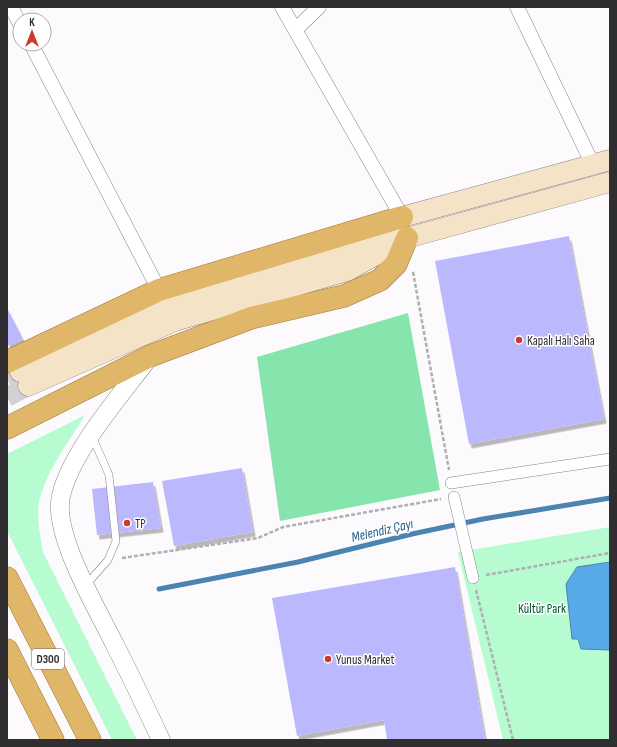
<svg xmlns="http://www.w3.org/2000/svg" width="617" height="747" viewBox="0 0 617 747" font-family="'Sofia Sans Condensed',sans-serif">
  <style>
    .green { fill: #b7fcd1 }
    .forest { fill: #85e5ac }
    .water { fill: #57a9e8; stroke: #4c84b1 }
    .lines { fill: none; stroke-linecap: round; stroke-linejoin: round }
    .stream { stroke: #4c84b1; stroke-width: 5 }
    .building { fill: #bcb8fe; filter: url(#shadow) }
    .secondary-tunnel { stroke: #d4d1d5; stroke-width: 20; stroke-dasharray: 20 10; stroke-linecap: butt }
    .service-casing { stroke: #89828b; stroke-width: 8 }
    .pedestrian-casing { stroke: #89828b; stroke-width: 12 }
    .minor-casing { stroke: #89828b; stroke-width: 15 }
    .tertiary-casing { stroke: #89828b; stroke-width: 19 }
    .secondary-casing { stroke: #89828b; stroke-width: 21 }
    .trunk-casing { stroke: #9e7a3c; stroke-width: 23 }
    .path { stroke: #b1aeb2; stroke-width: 2.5; stroke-dasharray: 4 2; stroke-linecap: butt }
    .service { stroke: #fff; stroke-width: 7 }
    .pedestrian { stroke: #fff; stroke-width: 11 }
    .minor { stroke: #fff; stroke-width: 14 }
    .tertiary { stroke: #fff; stroke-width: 18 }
    .secondary { stroke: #f4e3c6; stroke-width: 20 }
    .trunk { stroke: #e0b668; stroke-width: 22 }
    .poi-dot { fill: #ca3c30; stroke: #fff; stroke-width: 1.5 }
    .labels { text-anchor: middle; stroke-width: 3; stroke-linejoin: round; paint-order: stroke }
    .shield { fill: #fff; stroke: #6f6d70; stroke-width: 1 }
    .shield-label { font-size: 12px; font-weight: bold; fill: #312e32 }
    .poi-label { font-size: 13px; fill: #312e32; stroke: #fff; text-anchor: start }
    .park-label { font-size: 13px; fill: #00502d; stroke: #fff }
    .water-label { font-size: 14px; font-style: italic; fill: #235c87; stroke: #fff }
  </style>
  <defs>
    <filter id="shadow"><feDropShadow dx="2.5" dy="4.5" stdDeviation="0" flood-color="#0004"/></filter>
  </defs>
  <rect width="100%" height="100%" fill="#fdfafe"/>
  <path class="green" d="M85 415C70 440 50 466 41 494 35 512 40 534 43 552L137 740H112L7 531V454Z
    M610 527V740H503L458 552Z"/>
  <path class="forest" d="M408 313 440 490 280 521 257 357Z"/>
  <path class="water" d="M610 562V650L581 649 578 639H572L566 584 577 567Z"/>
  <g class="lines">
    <path class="stream" d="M159 589 298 562 412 534 483 519 610 498"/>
  </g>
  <path class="building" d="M569 236 604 419 469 444 435 261Z
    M7 308 23 339 7 346Z
    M242 468 253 532 174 546 162 481Z
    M153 482 161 528 97 535 92 489Z
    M455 567 485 740H387L384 720 297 736 272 598Z"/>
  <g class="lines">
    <path class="secondary-tunnel" d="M7 379 20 372
      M7 397 28 386"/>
    <defs>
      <path id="service" d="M86 585 108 560 116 541 109 475 92 436"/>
      <path id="pedestrian" d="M451 483 610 459
        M454 497 473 578"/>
      <path id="minor" d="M11 7 20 24
        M282 7 402 217
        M517 7 593 165
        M295 30 319 7
        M31 44 159 290"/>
      <path id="tertiary" d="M150 356C122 394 71 451 61 496 52 534 98 610 115 645 131 676 146 708 161 740"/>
      <path id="secondary" d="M20 372 166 308 336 258 379 235 402 217 610 160
        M28 386 175 321 347 271 407 238 610 182"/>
      <path id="trunk" d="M7 362 159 290 402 217
        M7 428 150 356 251 318 344 296 380 280 396 264 407 238
        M7 578 90 740
        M7 650 53 740"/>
    </defs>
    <use href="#service" class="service-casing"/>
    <use href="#pedestrian" class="pedestrian-casing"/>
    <use href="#minor" class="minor-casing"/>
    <use href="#tertiary" class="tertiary-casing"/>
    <use href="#secondary" class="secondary-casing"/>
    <use href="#trunk" class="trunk-casing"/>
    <path class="path" d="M413 272 449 470
      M122 558 258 538 283 527 441 499
      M486 575 610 553
      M476 590 513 740"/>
    <use href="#service" class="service"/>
    <use href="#pedestrian" class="pedestrian"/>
    <use href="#minor" class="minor"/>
    <use href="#tertiary" class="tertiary"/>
    <use href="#secondary" class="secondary"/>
    <use href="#trunk" class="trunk"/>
  </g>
  <g class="poi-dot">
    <circle cx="519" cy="340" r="4"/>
    <circle cx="127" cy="523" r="4"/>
    <circle cx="328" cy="659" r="4"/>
  </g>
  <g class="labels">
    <rect class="shield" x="32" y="649" width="32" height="20" rx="3"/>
    <g class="shield-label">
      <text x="48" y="663">D300</text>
    </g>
    <g class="poi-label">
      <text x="527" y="345">Kapalı Halı Saha</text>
      <text x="135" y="528">TP</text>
      <text x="336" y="664">Yunus Market</text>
    </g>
    <g class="park-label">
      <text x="542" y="613">Kültür Park</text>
    </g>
    <g class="water-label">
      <text transform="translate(382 530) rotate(-13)" y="5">Melendiz Çayı</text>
    </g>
  </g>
  <rect width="617" height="747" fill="none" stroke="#312e32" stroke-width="16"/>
  <g transform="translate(32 32)"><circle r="19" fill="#ffffff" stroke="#adabad"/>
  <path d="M0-3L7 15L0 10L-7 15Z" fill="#ca3c30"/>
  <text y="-6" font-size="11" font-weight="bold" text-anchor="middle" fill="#312e32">K</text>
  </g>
</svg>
